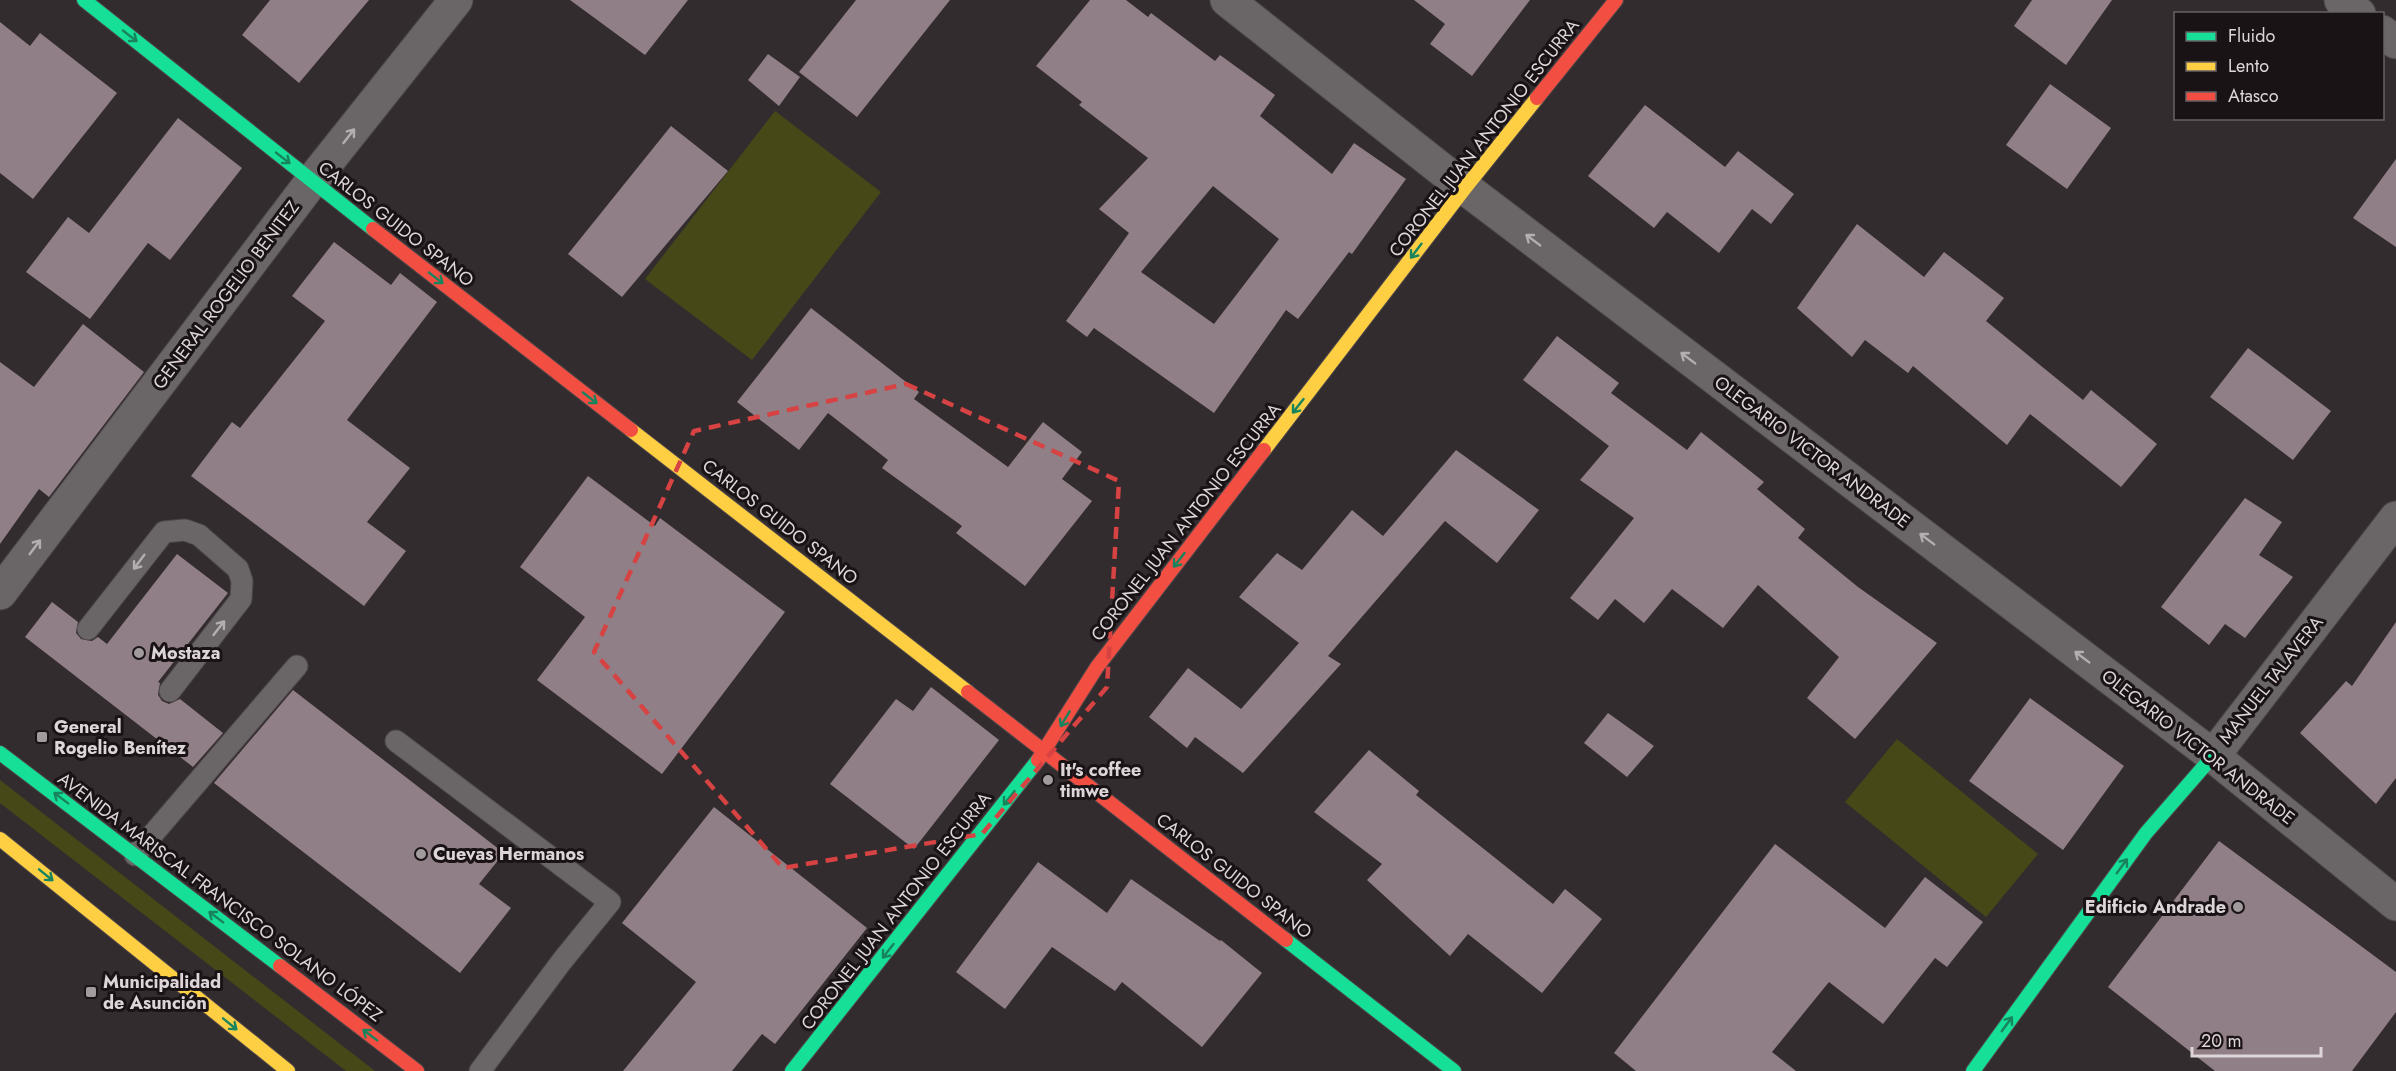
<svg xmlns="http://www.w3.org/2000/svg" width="2396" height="1071" viewBox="0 0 2396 1071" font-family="Jost,sans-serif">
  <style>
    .green { fill: #464917 }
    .building { fill: #907f86; fill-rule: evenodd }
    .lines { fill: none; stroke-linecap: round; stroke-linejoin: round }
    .lane-casing { stroke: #4e474a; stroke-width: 23 }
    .street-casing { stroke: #4e474a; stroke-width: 35 }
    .fast-casing { stroke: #4e474a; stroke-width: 16 }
    .slow-casing { stroke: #4e474a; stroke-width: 16 }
    .jam-casing { stroke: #4e474a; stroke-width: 16 }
    .lane { stroke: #6a6567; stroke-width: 21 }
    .street { stroke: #6a6567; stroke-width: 33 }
    .fast { stroke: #16e098; stroke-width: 14 }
    .slow { stroke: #ffcf43; stroke-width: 14 }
    .jam { stroke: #f24e42; stroke-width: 14 }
    .oneway { stroke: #18845e }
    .oneway2 { stroke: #b5aeb0 }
    .marked { fill: none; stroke: #d74242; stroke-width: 4.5; stroke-dasharray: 12 8; stroke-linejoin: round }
    .poi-dot { fill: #a29a9d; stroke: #1a1316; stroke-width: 2 }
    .labels { text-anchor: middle; stroke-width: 6; stroke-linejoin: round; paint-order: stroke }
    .street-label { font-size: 18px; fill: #ded5d8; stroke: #1a1316 }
    .poi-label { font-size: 18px; font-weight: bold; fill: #ded5d8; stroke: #1a1316; text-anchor: start }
  </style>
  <rect width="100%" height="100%" fill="#332c2f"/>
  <path class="green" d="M775 111 881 192 752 360 645 279Z
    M1897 739 2038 854 1986 917 1845 802Z
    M0 780 375 1071H346L0 803Z"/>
  <path class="building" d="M270 0H369L299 83 242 35Z
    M570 0H688L645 55Z
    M856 0H950L857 117 799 72Z
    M1090 0H1126L1148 17 1151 13 1215 61 1220 55 1275 95 1260 116 1332 174 1354 143 1406 179 1352 254 1349 252 1298 319 1286 310 1214 413 1094 328 1087 337 1066 321 1129 233 1099 209 1148 158 1079 105 1082 102 1036 66ZM1213 186 1279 239 1214 324 1141 272Z
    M1414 0H1530L1472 76 1430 44 1445 24Z
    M2032 0H2112L2066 65 2014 26Z
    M0 22 30 46 40 33 117 93 33 199 0 173Z
    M768 54 800 77 779 106 748 80Z
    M2050 84 2111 128 2067 189 2006 145Z
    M1645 105 1725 167 1738 151 1794 194 1771 224 1752 209 1719 253 1667 212 1654 228 1588 176Z
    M178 118 242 168 170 260 148 243 90 319 26 272 68 217 89 233Z
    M671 126 728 171 622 297 568 254Z
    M2396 159V247L2353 218Z
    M1857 224 1924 277 1944 252 2004 298 1986 321 2083 400 2091 390 2157 444 2121 487 2030 414 2007 445 1913 366 1908 373 1865 340 1852 357 1797 308Z
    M334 242 391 285 400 273 437 302 347 420 410 468 367 522 406 551 364 606 191 476 232 422 240 428 325 321 292 296Z
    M811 308 919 392 914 399 1008 467 1043 422 1082 452 1062 479 1092 501 1025 586 956 533 962 526 882 468 888 460 828 413 799 450 737 402Z
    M83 324 144 372 49 497 39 489 0 544V362L34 387Z
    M1557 336 1619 383 1611 393 1687 450 1701 432 1764 482 1757 489 1805 529 1798 538 1858 587 1937 643 1855 739 1807 698 1839 657 1758 585 1723 628 1672 589 1644 623 1615 599 1598 620 1570 598 1634 518 1580 480 1609 446 1523 380Z
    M2248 348 2331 411 2293 460 2210 397Z
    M1456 450 1539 510 1497 563 1445 521 1328 656 1341 664 1243 773 1195 737 1187 748 1149 717 1188 668 1241 709 1299 643 1239 597 1277 553 1302 570 1352 510 1383 536Z
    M588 476 655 526 660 518 785 612 662 774 537 680 585 617 520 567Z
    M2245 498 2282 522 2259 555 2293 577 2245 638 2225 624 2209 645 2161 607Z
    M177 554 228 593 158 682 160 683 158 695 162 701 169 704 180 699 223 733 193 767 25 637 52 602 78 622 76 633 81 639 92 641 98 637 107 644Z
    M2396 622V778L2376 804 2300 733 2346 681 2352 686Z
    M931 687 999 740 914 849 830 784 896 699 913 711Z
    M293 690 504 853 479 884 511 908 460 973 214 783Z
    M2030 698 2124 766 2063 850 1969 781Z
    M1608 713 1654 746 1627 777 1584 743Z
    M1369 750 1419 791 1416 795 1553 904 1565 889 1602 919 1542 993 1468 934 1450 956 1367 880 1382 864 1314 812Z
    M714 807 867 928 775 1044 762 1034 732 1071H623L696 982 622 923Z
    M2219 841 2396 972V1012L2352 1071H2215L2108 987Z
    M1775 844 1885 928 1925 877 1983 922 1947 967 1935 958 1883 1024 1829 982 1772 1052 1796 1071H1636L1614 1053Z
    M1038 862 1107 913 1131 879 1220 941 1221 940 1262 973 1202 1047 1122 982 1115 991 1052 947 1005 1009 956 972Z"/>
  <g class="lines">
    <defs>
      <path id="lane" d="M88 629 164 532 185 530 199 535 238 569 242 581 241 599 170 691
        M396 741 610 902 562 961 480 1071
        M135 855 297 666"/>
      <path id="street" d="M1227 0 1465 188 2213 756 2396 904
        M2341 0 2359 14
        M2382 32 2396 42
        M0 593 312 181 456 0
        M2213 756 2396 518"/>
      <path id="fast" d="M84 0 373 229
        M0 753 280 966
        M1286 940 1454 1071
        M792 1071 1038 760
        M1973 1071 2146 833 2213 756"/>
      <path id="slow" d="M631 430 968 692
        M1264 450 1465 188 1537 98
        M0 839 288 1071"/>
      <path id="jam" d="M1537 98 1616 0
        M373 229 631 430
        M968 692 1286 940
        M1038 760 1097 667 1264 450
        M280 966 417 1071"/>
    </defs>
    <use href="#lane" class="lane-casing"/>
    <use href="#street" class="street-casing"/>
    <use href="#fast" class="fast-casing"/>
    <use href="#slow" class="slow-casing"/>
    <use href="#jam" class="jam-casing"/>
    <use href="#lane" class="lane"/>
    <use href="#street" class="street"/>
    <use href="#fast" class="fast"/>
    <use href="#slow" class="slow"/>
    <use href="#jam" class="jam"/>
  </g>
  <defs><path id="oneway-shaft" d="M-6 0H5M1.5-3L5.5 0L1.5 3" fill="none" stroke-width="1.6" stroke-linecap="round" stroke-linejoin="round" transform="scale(1.5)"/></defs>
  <g class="oneway">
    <use href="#oneway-shaft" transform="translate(130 36) rotate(38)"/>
    <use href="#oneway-shaft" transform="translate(283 158) rotate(38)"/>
    <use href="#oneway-shaft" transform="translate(1416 251) rotate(127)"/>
    <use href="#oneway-shaft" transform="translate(436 278) rotate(38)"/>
    <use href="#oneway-shaft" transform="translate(590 398) rotate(38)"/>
    <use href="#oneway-shaft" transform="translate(1298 406) rotate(128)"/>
    <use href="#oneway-shaft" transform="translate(1179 560) rotate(128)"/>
    <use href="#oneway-shaft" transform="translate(1065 719) rotate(121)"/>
    <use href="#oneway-shaft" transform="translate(61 798) rotate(-143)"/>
    <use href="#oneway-shaft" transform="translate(1009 798) rotate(128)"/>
    <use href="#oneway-shaft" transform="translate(2122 866) rotate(-54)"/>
    <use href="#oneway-shaft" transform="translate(46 875) rotate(39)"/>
    <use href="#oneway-shaft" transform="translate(216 917) rotate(-143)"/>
    <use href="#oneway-shaft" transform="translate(888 951) rotate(128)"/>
    <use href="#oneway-shaft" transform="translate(230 1024) rotate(39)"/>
    <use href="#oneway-shaft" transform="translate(2007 1024) rotate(-54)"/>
    <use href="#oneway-shaft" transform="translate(370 1035) rotate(-143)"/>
  </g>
  <g class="oneway2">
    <use href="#oneway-shaft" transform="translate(349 136) rotate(-52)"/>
    <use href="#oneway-shaft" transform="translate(1533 240) rotate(-143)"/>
    <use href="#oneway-shaft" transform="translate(1688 358) rotate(-143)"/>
    <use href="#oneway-shaft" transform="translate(1927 539) rotate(-143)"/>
    <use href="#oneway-shaft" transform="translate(35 547) rotate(-53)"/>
    <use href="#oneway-shaft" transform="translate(139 562) rotate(127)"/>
    <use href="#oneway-shaft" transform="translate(219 628) rotate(-52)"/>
    <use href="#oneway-shaft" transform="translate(2082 657) rotate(-143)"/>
  </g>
  <path class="marked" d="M906 384 1119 481 1107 687 982 834 783 868 594 652 694 431Z"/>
  <g class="poi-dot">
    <circle cx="139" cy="653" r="6"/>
    <rect x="36" y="731" width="12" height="12" rx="3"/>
    <circle cx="1048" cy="780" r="6"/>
    <circle cx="421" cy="854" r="6"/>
    <circle cx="2238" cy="907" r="6"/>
    <rect x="85" y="986" width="12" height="12" rx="3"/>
  </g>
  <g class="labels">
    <g class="street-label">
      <text transform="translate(1484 138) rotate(-52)" y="6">CORONEL JUAN ANTONIO ESCURRA</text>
      <text transform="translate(396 224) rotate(38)" y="6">CARLOS GUIDO SPANO</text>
      <text transform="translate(226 295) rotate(-53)" y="6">GENERAL ROGELIO BENITEZ</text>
      <text transform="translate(1812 452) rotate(37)" y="6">OLEGARIO VICTOR ANDRADE</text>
      <text transform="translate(780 522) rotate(38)" y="6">CARLOS GUIDO SPANO</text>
      <text transform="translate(1186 522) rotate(-52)" y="6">CORONEL JUAN ANTONIO ESCURRA</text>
      <text transform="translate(2271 680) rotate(-52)" y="6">MANUEL TALAVERA</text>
      <text transform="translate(2198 747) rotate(38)" y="6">OLEGARIO VICTOR ANDRADE</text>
      <text transform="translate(1234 876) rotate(38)" y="6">CARLOS GUIDO SPANO</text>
      <text transform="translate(220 897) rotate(37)" y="6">AVENIDA MARISCAL FRANCISCO SOLANO LÓPEZ</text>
      <text transform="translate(896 911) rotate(-52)" y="6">CORONEL JUAN ANTONIO ESCURRA</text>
    </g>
    <g class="poi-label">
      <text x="151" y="659">Mostaza</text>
      <text x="54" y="733">General<tspan x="54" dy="21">Rogelio Benítez</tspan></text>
      <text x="1060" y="776">It's coffee<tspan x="1060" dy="21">timwe</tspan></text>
      <text x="433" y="860">Cuevas Hermanos</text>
      <text x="2226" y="913" text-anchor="end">Edificio Andrade</text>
      <text x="103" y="988">Municipalidad<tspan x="103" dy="21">de Asunción</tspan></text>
    </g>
  </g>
  <rect x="2174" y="12" width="210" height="108" fill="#1a1316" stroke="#686164" stroke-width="1.5"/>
  <rect x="2186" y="32" width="30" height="9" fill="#16e098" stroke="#686164" stroke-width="1.5"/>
  <text x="2228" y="42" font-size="18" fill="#ded5d8">Fluido</text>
  <rect x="2186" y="62" width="30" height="9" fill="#ffcf43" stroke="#686164" stroke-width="1.5"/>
  <text x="2228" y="72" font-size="18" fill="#ded5d8">Lento</text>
  <rect x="2186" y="92" width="30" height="9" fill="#f24e42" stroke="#686164" stroke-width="1.5"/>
  <text x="2228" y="102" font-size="18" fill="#ded5d8">Atasco</text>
  <path d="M2192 1047v9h129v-9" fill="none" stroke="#ded5d8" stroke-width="3"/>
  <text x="2201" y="1047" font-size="18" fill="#ded5d8" stroke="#1a1316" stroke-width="4.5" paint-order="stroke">20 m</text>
</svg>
